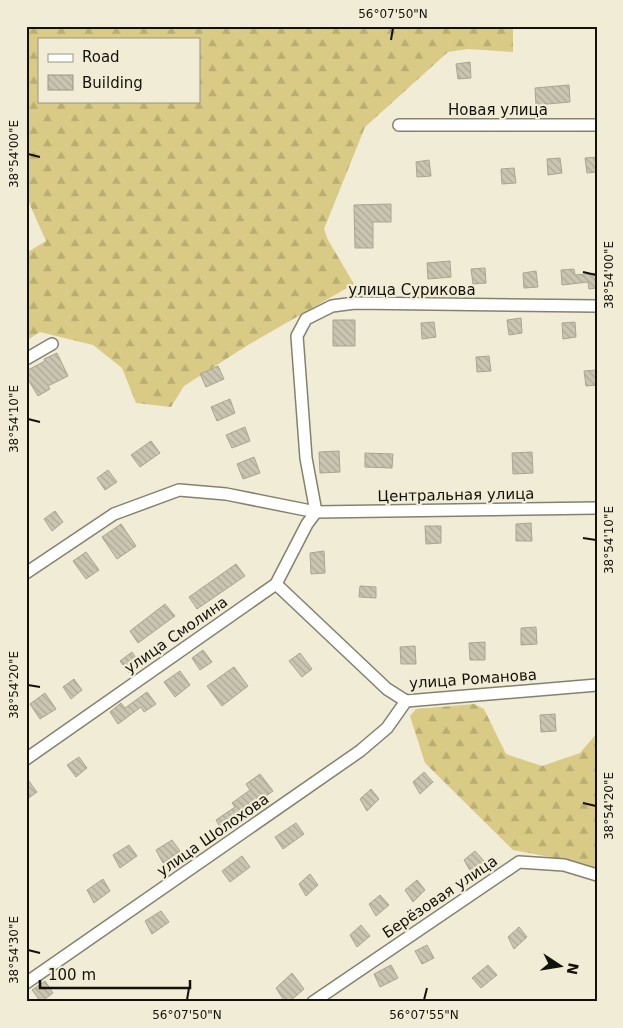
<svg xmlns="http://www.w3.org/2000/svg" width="623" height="1028" viewBox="0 0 623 1028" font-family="'DejaVu Sans',sans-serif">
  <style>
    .forest { fill: url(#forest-firs); fill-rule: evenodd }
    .building { fill: url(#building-back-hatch); stroke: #a9a590 }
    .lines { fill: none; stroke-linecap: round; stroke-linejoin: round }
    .minor-casing { stroke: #85816e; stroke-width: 14 }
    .minor { stroke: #fff; stroke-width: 11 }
    .ticks { fill: none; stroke: #13120a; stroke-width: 2 }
    .labels { text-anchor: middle; stroke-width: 4.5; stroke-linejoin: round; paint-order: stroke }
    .street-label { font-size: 15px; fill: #13120a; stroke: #f0ecd6 }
    .neatline { fill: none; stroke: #13120a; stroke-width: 2 }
    .ticks-label { font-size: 12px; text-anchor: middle; fill: #13120a }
  </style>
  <defs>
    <pattern id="forest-firs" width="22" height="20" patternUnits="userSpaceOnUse" patternTransform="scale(1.25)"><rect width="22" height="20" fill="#d9cb86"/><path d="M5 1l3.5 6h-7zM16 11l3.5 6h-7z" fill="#b9ad72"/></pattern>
    <pattern id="building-back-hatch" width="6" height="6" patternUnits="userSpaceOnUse" patternTransform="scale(1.25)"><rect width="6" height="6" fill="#c9c5b0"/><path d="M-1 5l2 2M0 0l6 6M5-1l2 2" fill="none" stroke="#aca896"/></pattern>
  </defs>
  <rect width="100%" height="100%" fill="#f0ecd6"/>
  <path class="forest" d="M26 26H513V52L468 49 448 52 365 127 324 229 328 240 354 284 248 345 184 386 171 407 136 403 122 368 93 345 40 332 26 341V253L46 241 26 196ZM39 39H199V101H39Z
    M474 704 484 709 506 754 542 766 580 753 597 733V878L555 858 513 850 425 763 410 716 416 709Z"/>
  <path class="building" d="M470 62 471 78 458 79 456 64Z
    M569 85 570 102 536 105 535 88Z
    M597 157V172L587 173 585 158Z
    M560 158 562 173 548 175 547 159Z
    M429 160 431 176 417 177 416 162Z
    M514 168 516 183 502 184 501 169Z
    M391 204V222H373V248H355L354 205Z
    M450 261 451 277 428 279 427 263Z
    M485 268 486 283 473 284 471 269Z
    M574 269 575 275 597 273V288L589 289 588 282 562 285 561 270Z
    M536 271 538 287 524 288 523 273Z
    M521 318 522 333 509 335 507 320Z
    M333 320H355V346H333Z
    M434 322 436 337 422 339 421 323Z
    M575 322 576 337 563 339 562 323Z
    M57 353 68 376 48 386 50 389 38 396 26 376V371L45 361 44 359Z
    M489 356 491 371 477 372 476 357Z
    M218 366 224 379 206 387 200 374Z
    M597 370V385L586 386 584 371Z
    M230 399 235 413 217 421 211 407Z
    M245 427 250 441 232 448 226 435Z
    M151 441 160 453 140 467 131 455Z
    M339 451 340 472 320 473 319 452Z
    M532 452 533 473 513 474 512 453Z
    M365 453 393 454 392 468 365 467Z
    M254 457 260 473 243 479 237 464Z
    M108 470 117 482 105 490 97 478Z
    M55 511 63 522 52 531 44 519Z
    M531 523 532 541H516V524Z
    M121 524 136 546 117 559 102 537Z
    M425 526H441V543L426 544Z
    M324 551 325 573 311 574 310 553Z
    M86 552 99 570 86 579 73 561Z
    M236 564 245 576 197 609 189 597Z
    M360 586 376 587V598L359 597Z
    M165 604 175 616 138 643 130 631Z
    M536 627 537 644 521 645V628Z
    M485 642V660H470L469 643Z
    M415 646 416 664H401L400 647Z
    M203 650 212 662 200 670 192 658Z
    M132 652 140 664 129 673 120 661Z
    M300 653 312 669 302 677 289 661Z
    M234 667 248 686 222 706 207 686Z
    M180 671 190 685 175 697 164 682Z
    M74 679 82 690 71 699 63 687Z
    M147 692 156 704 144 712 141 707 118 724 110 712 121 703 125 708Z
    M45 693 56 709 40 719 30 704Z
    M555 714 556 731 541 732 540 715Z
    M79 757 87 768 76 777 67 765Z
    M424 772 433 782 420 794 413 782Z
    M260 774 273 791 237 817 239 821 223 832 216 820 235 807 232 803 250 790 246 784Z
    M26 777 37 792 26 800Z
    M371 789 379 799 367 811 360 799Z
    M296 823 304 834 283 849 275 837Z
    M172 840 180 851 163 863 156 850Z
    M129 845 137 856 120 868 113 855Z
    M475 851 484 861 471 872 464 860Z
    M242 856 250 867 230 882 222 871Z
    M310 874 318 885 306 896 299 884Z
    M103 879 110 891 94 903 87 890Z
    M417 880 425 890 413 902 405 890Z
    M380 895 389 905 376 916 369 904Z
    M161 911 169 922 152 934 145 921Z
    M361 925 370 936 357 947 350 935Z
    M519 927 527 937 514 949 508 937Z
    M427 945 434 958 422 964 415 951Z
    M391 965 398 978 380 987 374 974Z
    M488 965 497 975 481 988 472 978Z
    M292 973 304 989 289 1002H285L276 988Z
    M45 981 53 993 41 1002 32 990Z"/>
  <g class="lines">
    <defs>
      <path id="minor" d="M399 125H597
        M26 359 52 344
        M316 512 306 458 297 336 306 319 332 306 355 303 597 306
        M26 573 114 514 179 490 226 494 316 512 597 508
        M276 584 387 689 406 701 597 685
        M26 759 276 584 307 524 316 512
        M26 983 360 751 387 728 406 701
        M313 1002 519 862 564 865 597 875"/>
    </defs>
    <use href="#minor" class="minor-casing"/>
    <use href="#minor" class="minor"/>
  </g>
  <path class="ticks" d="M391 40 393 28M28 154 40 157M583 272 596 275M28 419 40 422M583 538 596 540M28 685 40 687M583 803 596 806M28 950 40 953M187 1000 189 988M424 1000 427 988"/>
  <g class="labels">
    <g class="street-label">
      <text x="498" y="115">Новая улица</text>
      <text x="412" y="295">улица Сурикова</text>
      <text transform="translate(456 495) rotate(-1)" y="5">Центральная улица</text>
      <text transform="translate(176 635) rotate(-35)" y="5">улица Смолина</text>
      <text transform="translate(473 679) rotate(-4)" y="5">улица Романова</text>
      <text transform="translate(213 835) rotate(-35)" y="5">улица Шолохова</text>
      <text transform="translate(440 897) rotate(-34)" y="5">Берёзовая улица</text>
    </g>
  </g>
  <rect width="623" height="1028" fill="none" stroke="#f0ecd6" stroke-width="55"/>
  <rect x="38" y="38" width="162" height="65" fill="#f0ecd6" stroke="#989584"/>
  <rect x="48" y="54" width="25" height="8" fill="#ffffff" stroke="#989584"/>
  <text x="82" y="62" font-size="15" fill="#13120a">Road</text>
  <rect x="48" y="75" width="25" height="15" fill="url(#building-back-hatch)" stroke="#989584"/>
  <text x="82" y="88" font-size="15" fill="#13120a">Building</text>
  <g transform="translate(560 966) rotate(102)" stroke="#f0ecd6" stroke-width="4" paint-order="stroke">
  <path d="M0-4L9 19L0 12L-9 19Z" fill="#13120a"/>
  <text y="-8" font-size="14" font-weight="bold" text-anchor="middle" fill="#13120a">N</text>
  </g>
  <path d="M40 980v8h150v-8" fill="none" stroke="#13120a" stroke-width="2.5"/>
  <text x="48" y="980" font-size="15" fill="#13120a" stroke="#f0ecd6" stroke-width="4" paint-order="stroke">100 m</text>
  <rect x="28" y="28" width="568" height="972" class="neatline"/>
  <g class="ticks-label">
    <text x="393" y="18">56°07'50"N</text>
    <text transform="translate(14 154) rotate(-90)" y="4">38°54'00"E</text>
    <text transform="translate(609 275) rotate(-90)" y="4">38°54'00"E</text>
    <text transform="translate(14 419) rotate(-90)" y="4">38°54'10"E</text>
    <text transform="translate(609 540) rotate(-90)" y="4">38°54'10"E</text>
    <text transform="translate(14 685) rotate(-90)" y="4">38°54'20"E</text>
    <text transform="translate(609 806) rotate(-90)" y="4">38°54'20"E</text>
    <text transform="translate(14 950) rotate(-90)" y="4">38°54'30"E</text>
    <text x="187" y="1019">56°07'50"N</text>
    <text x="424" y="1019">56°07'55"N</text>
  </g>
</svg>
